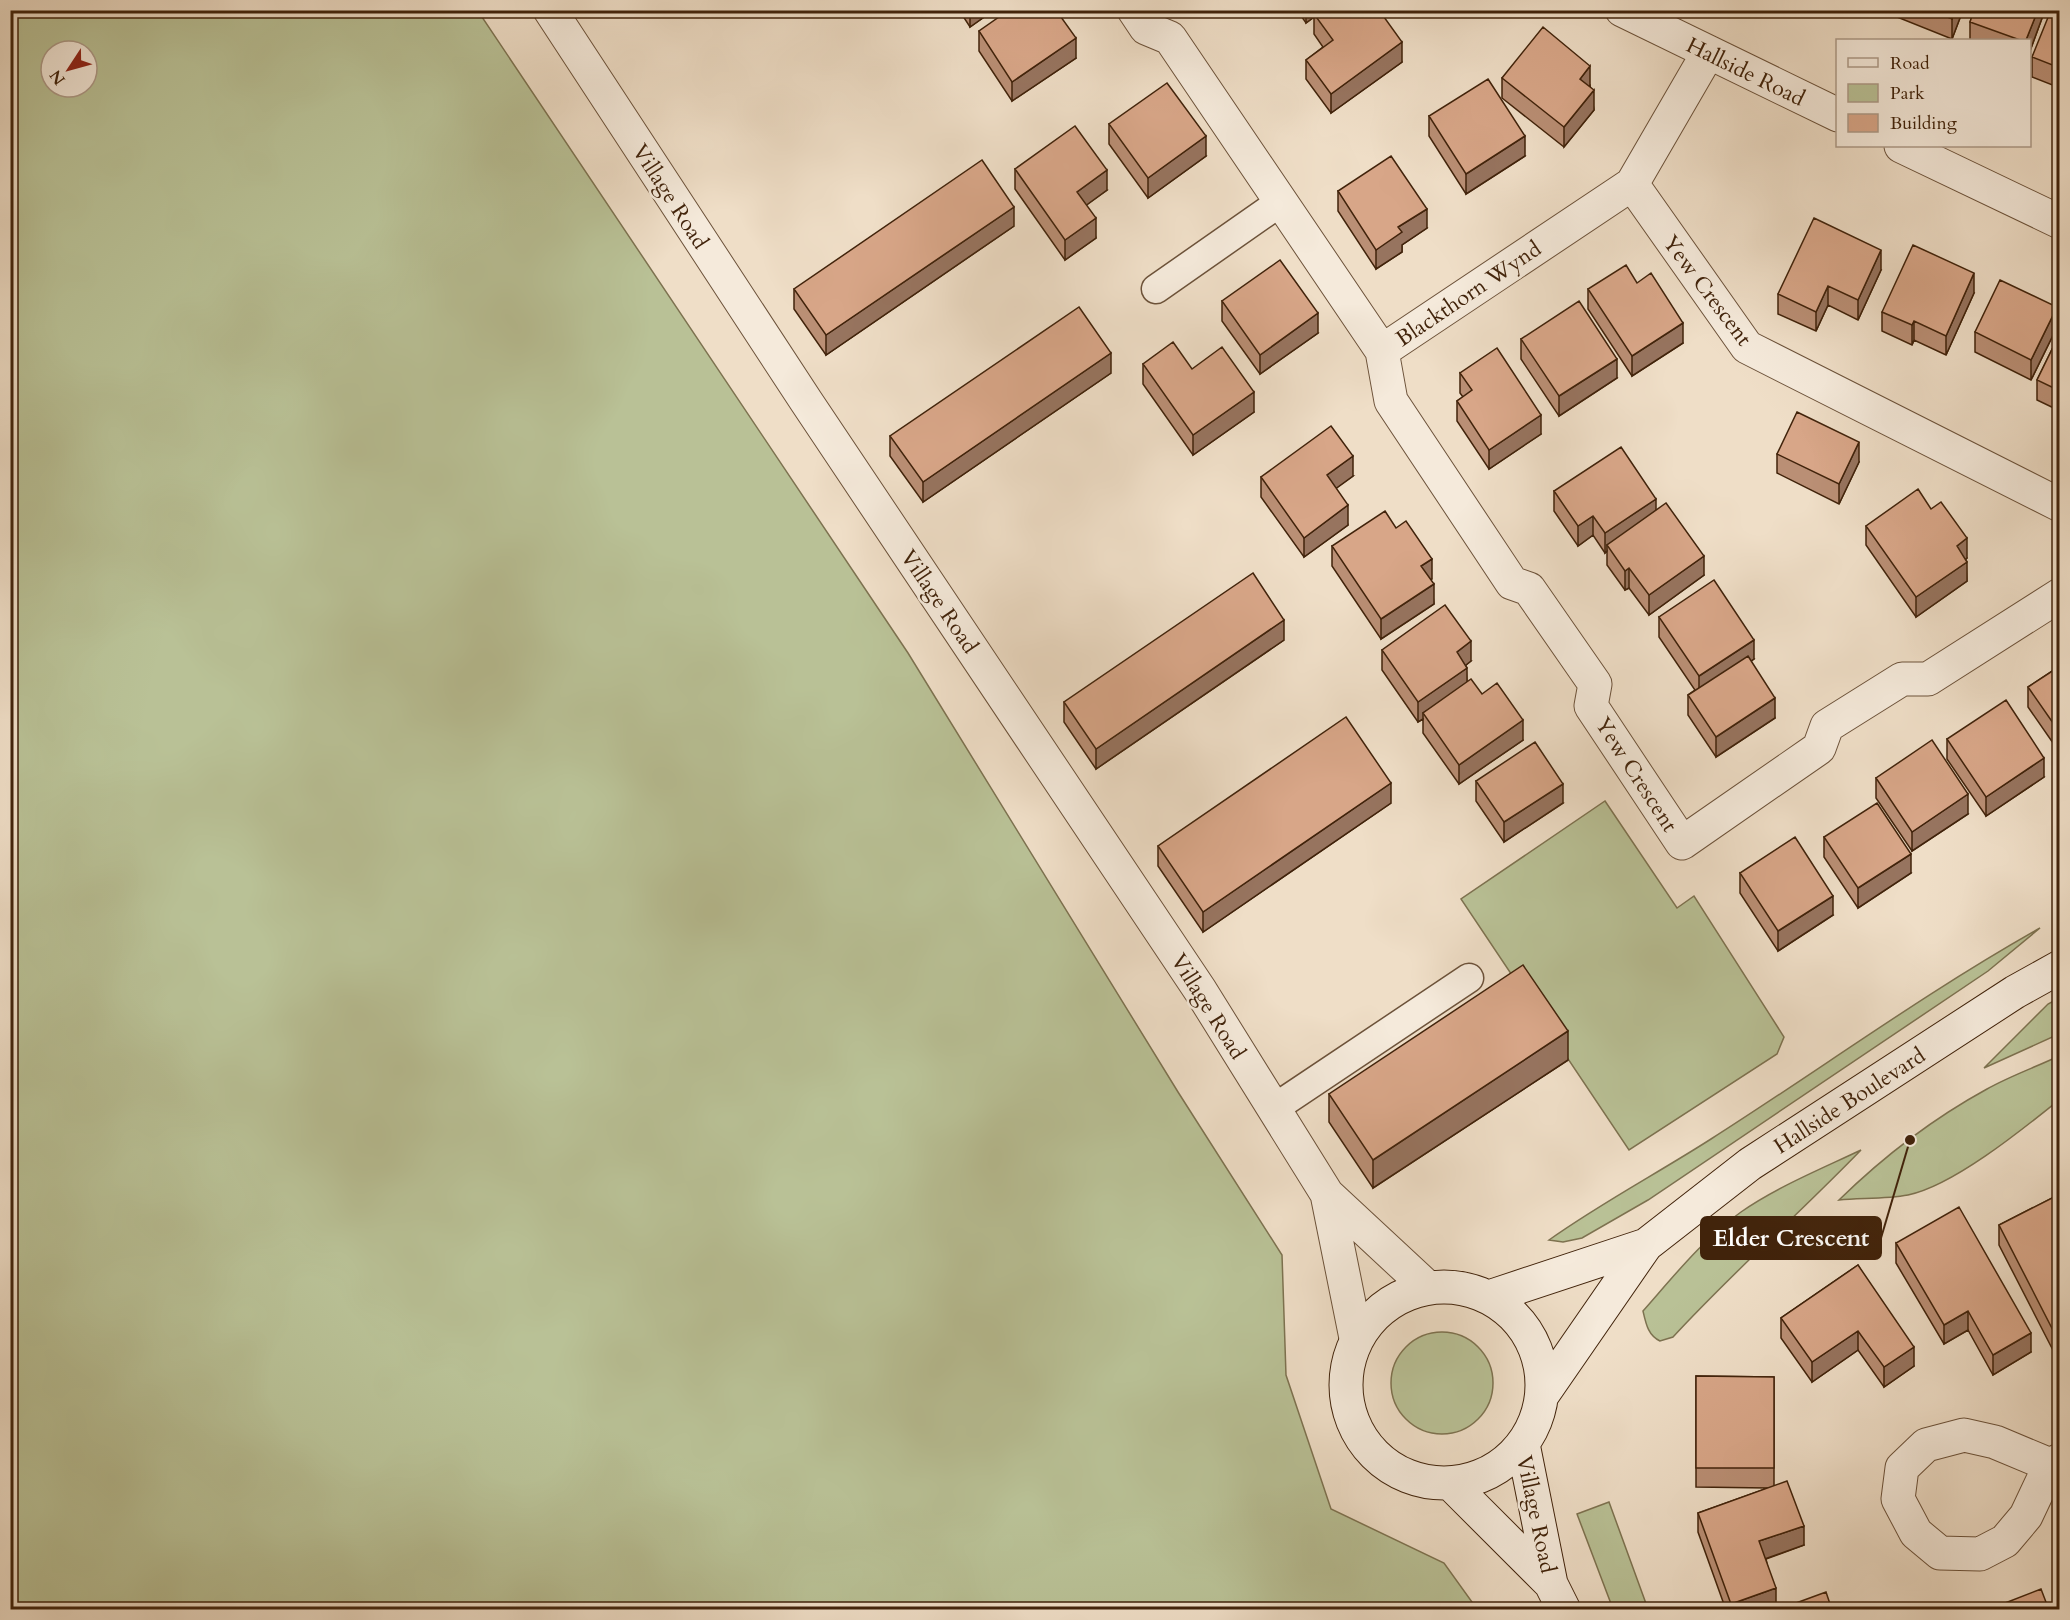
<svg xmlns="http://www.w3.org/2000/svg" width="2070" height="1620" viewBox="0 0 2070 1620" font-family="Cardo,serif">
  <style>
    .green { fill: #b9c196; stroke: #7d7250; stroke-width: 1.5; fill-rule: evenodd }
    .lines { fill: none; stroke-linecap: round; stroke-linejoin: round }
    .lane-casing { stroke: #6c523a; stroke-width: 31 }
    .street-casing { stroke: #6c523a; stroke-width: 35 }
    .secondary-casing { stroke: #41230b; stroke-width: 35 }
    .lane { stroke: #f5eadb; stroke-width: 28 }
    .street { stroke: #f5eadb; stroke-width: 33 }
    .secondary { stroke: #f5eadb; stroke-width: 33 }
    .wall { fill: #ba8f75; stroke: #41230b; stroke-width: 1.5 }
    .shaded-wall { fill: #97745f; stroke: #41230b; stroke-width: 1.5 }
    .building { fill: #d8a688; stroke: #41230b; stroke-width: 1.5 }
    .labels { text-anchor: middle; stroke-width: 5; stroke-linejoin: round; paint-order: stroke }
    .street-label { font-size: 22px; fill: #41230b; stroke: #f5eadb }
    .leader { fill: none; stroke: #41230b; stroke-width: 2 }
    .callout-dot { fill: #41230b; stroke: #f5eadb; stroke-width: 2 }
    .callout { fill: #41230b; stroke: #41230b; stroke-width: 2 }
    .callout-label { font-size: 24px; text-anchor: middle; font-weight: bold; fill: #fff }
  </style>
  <rect width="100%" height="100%" fill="#efdec7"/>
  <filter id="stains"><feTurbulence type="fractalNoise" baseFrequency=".00333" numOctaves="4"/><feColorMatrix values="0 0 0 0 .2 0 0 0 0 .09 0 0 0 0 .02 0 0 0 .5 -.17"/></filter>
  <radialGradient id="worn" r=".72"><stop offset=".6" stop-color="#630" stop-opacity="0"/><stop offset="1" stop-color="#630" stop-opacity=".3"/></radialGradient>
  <path class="green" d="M11 10 478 11 908 653 1178 1092 1282 1255 1286 1375 1331 1509 1444 1563 1477 1609H11ZM51 51H87V87H51Z
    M1605 801 1677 908 1694 896 1784 1037 1777 1054 1629 1150 1461 899Z
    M2040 928 1988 971 1648 1200 1582 1238 1563 1242 1549 1240C1601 1203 1658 1173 1711 1139 1821 1069 1926 992 2040 928Z
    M2059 998V1034L1984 1068 2048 1004Z
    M2059 1056V1100C2023 1129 1953 1186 1908 1195 1886 1199 1861 1198 1839 1200 1882 1158 1934 1118 1987 1089 2010 1076 2036 1067 2059 1056Z
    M1861 1150C1799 1214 1733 1272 1673 1337L1660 1341C1648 1335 1646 1324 1643 1311 1673 1277 1704 1238 1741 1212 1777 1187 1821 1169 1861 1150Z
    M1391 1383a51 51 0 1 1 102 0a51 51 0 1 1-102 0Z
    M1609 1502 1648 1609H1613L1577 1514Z"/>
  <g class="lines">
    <defs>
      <path id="lane" d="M1156 289 1279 203
        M1273 1109 1469 978"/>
      <path id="street" d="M550 10 806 401 1200 990 1327 1194 1427 1287
        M1134 10 1146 28 1170 38 1382 351 1391 401 1512 583 1529 589 1595 684 1591 706 1682 843 1819 748 1827 726 1902 679H1928L2060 595
        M1622 10 1838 115
        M1901 146 2060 222
        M1632 184 1747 347 2060 505
        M1382 351 1632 184 1708 53
        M1327 1194 1356 1338
        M2050 1465 1995 1442 1964 1435 1926 1445 1902 1468 1898 1499 1916 1533 1940 1553 1980 1554 2005 1541 2026 1516 2050 1465 2060 1460"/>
      <path id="secondary" d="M1346 1385a98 98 0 1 1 196 0a98 98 0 1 1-196 0Z
        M1489 1297 1646 1245
        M1543 1394 1646 1245 1750 1164 2015 992 2060 967
        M1523 1444 1551 1584 1564 1610
        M1451 1484 1551 1584"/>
    </defs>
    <use href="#lane" class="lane-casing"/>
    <use href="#street" class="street-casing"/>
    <use href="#secondary" class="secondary-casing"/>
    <use href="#lane" class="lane"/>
    <use href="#street" class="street"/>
    <use href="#secondary" class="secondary"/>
  </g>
  <path class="wall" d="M959 10H994L970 27Z
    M1297 10H1379L1402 62 1331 113 1306 79V60L1323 47 1314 34V17L1306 23Z
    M1892 10H1963L1952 39 1892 15Z
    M1974 10H2045L2030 51V40H1970V22Z
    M2060 10V88L2032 77V57Z
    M1036 14 1076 58 1012 101 979 51V31Z
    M1502 78 1590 85 1594 110 1564 147 1502 98Z
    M1429 116 1525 156 1466 194 1429 136Z
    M1109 124 1206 156 1148 198 1109 144Z
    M1015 169 1107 190 1086 205 1096 238 1065 260 1015 189Z
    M1338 191 1427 228 1402 245V252L1376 269 1338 211Z
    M1014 226 826 355 794 309V289Z
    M1881 270 1858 320 1828 305 1816 331 1778 314V294Z
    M1637 283 1683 343 1632 376 1588 309V289Z
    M1974 293 1946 355 1914 340 1912 345 1882 331V312Z
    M1222 301 1318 333 1260 374 1222 321Z
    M2057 327 2031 380 1975 352V332Z
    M2060 333V411L2037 400V380Z
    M1521 339 1617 378 1559 416 1521 359Z
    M1143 364 1192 369 1254 412 1193 455 1143 384Z
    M1111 373 923 502 890 456V436Z
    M1460 373 1541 434 1489 469 1457 421V401L1463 397 1460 393Z
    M1777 454 1859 462 1839 504 1777 473Z
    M1353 476 1336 488 1348 525 1304 557 1261 497V477Z
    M1554 491 1656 510 1704 575 1649 615 1629 588 1625 590 1607 565V551L1605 553 1593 535 1578 546 1554 511Z
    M1931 509 1967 558 1966 559 1967 581 1916 617 1866 545V526Z
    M1332 546 1432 579H1431L1434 604 1381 639 1332 566Z
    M1659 617 1754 659 1751 661 1775 718 1716 757 1688 715V695L1695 690 1659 637Z
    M1284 640 1096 769 1064 722V702Z
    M1382 650 1471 661 1466 665 1467 682 1482 694 1523 740 1459 784 1423 733V719L1418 722 1382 670Z
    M2060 666V753L2028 707V687Z
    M1947 739 2044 777 1986 816 1947 759Z
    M1876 778 1968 814 1912 851 1876 798Z
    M1476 781 1563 803 1504 842 1476 801Z
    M1391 803 1203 932 1158 866V846Z
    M1824 837 1911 873 1858 908 1824 857Z
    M1740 873 1833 915 1778 951 1740 893Z
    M1568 1060 1373 1188 1329 1122V1094Z
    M2060 1194 2058 1360 1999 1245V1225Z
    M1896 1243 2031 1352 1993 1375 1968 1330 1944 1344 1896 1263Z
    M1858 1265 1914 1366 1884 1387 1858 1350 1812 1382 1781 1338V1318Z
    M1696 1376 1774 1377V1486L1804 1545 1766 1559 1776 1608 1771 1610H1726L1698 1532V1513L1768 1488 1696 1487Z"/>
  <path class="shaded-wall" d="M970 10H994L970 27Z
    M1306 10H1323L1314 14V17L1306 23Z
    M1955 10H1963L1952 39V19Z
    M2038 10H2045L2030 51V40H2026Z
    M1076 38V58L1012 101V82Z
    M1402 42V62L1331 113V94Z
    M1590 66V85L1580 98V79Z
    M1594 90V110L1564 147V127Z
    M1206 136V156L1148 198V178Z
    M1525 136V156L1466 194V174Z
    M1107 170V190L1077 212V192Z
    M1014 207V226L826 355V335Z
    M1427 209V228L1402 245V252L1376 269V250L1398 227Z
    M1096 218V238L1065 260V240Z
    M1881 250V270L1858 320V300Z
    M1974 273V293L1946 355V336Z
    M1828 286V305L1816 331V312Z
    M2057 307V327L2031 380V360Z
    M1318 313V333L1260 374V355Z
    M1914 321V340L1912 345V325Z
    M1683 323V343L1632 376V356Z
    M1111 353V373L923 502V482Z
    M1617 359V378L1559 416V396Z
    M1254 392V412L1193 455V435Z
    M1541 415V434L1489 469V450Z
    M1859 442V462L1839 504V484Z
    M1353 456V476L1327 495V475Z
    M1656 499V519L1607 545V551L1605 553V533Z
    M1348 505V525L1304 557V538Z
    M1593 516V535L1578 546V526Z
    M1967 538V558L1957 565V546Z
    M1704 556V575L1649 615V595Z
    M1432 559V579L1421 586V566Z
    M1967 562V581L1916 617V597Z
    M1629 568V588L1625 590V571Z
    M1434 584V604L1381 639V619Z
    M1284 620V640L1096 769V749Z
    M1754 640V659L1699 696V676Z
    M1471 641V661L1457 672V652Z
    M1467 668V687L1423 713V719L1418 722V702Z
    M1775 698V718L1716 757V737Z
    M1523 720V740L1459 784V765Z
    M2044 758V777L1986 816V797Z
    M1391 783V803L1203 932V912Z
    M1563 784V803L1504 842V822Z
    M1968 794V814L1912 851V832Z
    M1911 854V873L1858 908V888Z
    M1833 896V915L1778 951V931Z
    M1568 1031V1060L1373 1188V1160Z
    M1968 1311V1330L1944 1344V1325Z
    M1858 1331V1350L1812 1382V1362Z
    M2031 1333V1352L1993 1375V1355Z
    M2060 1339V1359L2058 1360V1340Z
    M1914 1347V1366L1884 1387V1367Z
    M1804 1526V1545L1759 1561V1541Z
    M1776 1588V1608L1771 1610H1731V1604Z"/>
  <path class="building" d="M1009 10H1033L1036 14 1042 10H1056L1076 38 1012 82 979 31Z
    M1319 10H1379L1402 42 1331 94 1306 60 1333 40 1314 14Z
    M1931 10H1955L1952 19Z
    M1974 10H2038L2026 40H2020L1970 22Z
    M2051 10H2060V68L2032 57Z
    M1543 27 1590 66 1580 79 1594 90 1564 127 1502 78Z
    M1488 79 1525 136 1466 174 1429 116Z
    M1167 83 1206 136 1148 178 1109 124Z
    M1075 126 1107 170 1077 192 1096 218 1065 240 1015 169Z
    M1391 156 1427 209 1398 227 1402 232 1376 250 1338 191Z
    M982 160 1014 207 826 335 794 289Z
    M1814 218 1881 250 1858 300 1828 286 1816 312 1778 294Z
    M1913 245 1974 273 1946 336 1914 321 1912 325 1882 312Z
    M1280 260 1318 313 1260 355 1222 301Z
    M1626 265 1637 283 1651 273 1683 323 1632 356 1588 289Z
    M2000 280 2057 307 2031 360 1975 332Z
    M1579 301 1617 359 1559 396 1521 339Z
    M1079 307 1111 353 923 482 890 436Z
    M2060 333V391L2037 380Z
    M1173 342 1192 369 1222 347 1254 392 1193 435 1143 364Z
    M1497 348 1541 415 1489 450 1457 401 1472 390 1460 373Z
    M1797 412 1859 442 1839 484 1777 454Z
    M1331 426 1353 456 1327 475 1348 505 1304 538 1261 477Z
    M1621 447 1656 499 1605 533 1593 516 1578 526 1554 491Z
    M1918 489 1931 509 1941 502 1967 538 1957 546 1967 562 1916 597 1866 526Z
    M1666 503 1704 556 1649 595 1629 568 1625 571 1607 545Z
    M1385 511 1396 528 1406 521 1432 559 1421 566 1434 584 1381 619 1332 546Z
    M1253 573 1284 620 1096 749 1064 702Z
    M1714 580 1754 640 1699 676 1659 617Z
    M1445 605 1471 641 1457 652 1467 668 1418 702 1382 650Z
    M1748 656 1775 698 1716 737 1688 695Z
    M2060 666V733L2028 687Z
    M1471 679 1482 694 1497 683 1523 720 1459 765 1423 713Z
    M2006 700 2044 758 1986 797 1947 739Z
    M1346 717 1391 783 1203 912 1158 846Z
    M1932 740 1968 794 1912 832 1876 778Z
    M1535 742 1563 784 1504 822 1476 781Z
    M1877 803 1911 854 1858 888 1824 837Z
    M1795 837 1833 896 1778 931 1740 873Z
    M1523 965 1568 1031 1373 1160 1329 1094Z
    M2060 1194V1339L2058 1340 1999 1225Z
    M1959 1207 2031 1333 1993 1355 1968 1311 1944 1325 1896 1243Z
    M1858 1265 1914 1347 1884 1367 1858 1331 1812 1362 1781 1318Z
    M1696 1376 1774 1377V1468H1696Z
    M1787 1481 1804 1526 1759 1541 1776 1588 1731 1604 1698 1513Z
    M2041 1589 2049 1610H2002L2000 1605Z
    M1826 1592 1832 1610H1777Z"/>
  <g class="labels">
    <g class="street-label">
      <text transform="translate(1746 71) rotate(26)" y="8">Hallside Road</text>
      <text transform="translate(671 196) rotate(57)" y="8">Village Road</text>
      <text transform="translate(1708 290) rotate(53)" y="8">Yew Crescent</text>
      <text transform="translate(1468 293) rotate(-34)" y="8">Blackthorn Wynd</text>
      <text transform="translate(940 601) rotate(56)" y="8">Village Road</text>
      <text transform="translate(1637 774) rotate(57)" y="8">Yew Crescent</text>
      <text transform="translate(1209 1006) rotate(58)" y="8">Village Road</text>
      <text transform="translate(1849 1100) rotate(-33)" y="8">Hallside Boulevard</text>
      <text transform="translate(1537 1514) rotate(78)" y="8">Village Road</text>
    </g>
  </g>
  <path class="leader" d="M1910 1140L1881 1238"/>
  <circle class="callout-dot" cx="1910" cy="1140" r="6"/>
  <rect class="callout" x="1701" y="1217" width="180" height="42" rx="6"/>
  <g class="callout-label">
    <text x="1791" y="1246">Elder Crescent</text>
  </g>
  <rect width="2070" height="1620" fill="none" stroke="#efdec7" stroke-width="36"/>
  <rect x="12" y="12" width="2046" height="1596" fill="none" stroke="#41230b" stroke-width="3"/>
  <rect x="18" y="18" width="2034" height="1584" fill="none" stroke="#41230b" stroke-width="1.5"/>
  <rect x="1836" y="39" width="195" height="108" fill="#f5eadb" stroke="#ad9a88" stroke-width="1.5"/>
  <rect x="1848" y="58" width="30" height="9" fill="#f5eadb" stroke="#ad9a88" stroke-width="1.5"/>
  <text x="1890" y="69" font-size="18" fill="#41230b">Road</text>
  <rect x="1848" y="84" width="30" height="18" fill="#b9c196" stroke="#ad9a88" stroke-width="1.5"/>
  <text x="1890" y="99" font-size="18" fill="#41230b">Park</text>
  <rect x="1848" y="114" width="30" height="18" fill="#d8a688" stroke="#ad9a88" stroke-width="1.5"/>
  <text x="1890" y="129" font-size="18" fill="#41230b">Building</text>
  <g transform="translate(69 69) rotate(234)"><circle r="28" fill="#f5eadb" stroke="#ad9a88" stroke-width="1.5"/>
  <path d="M0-4.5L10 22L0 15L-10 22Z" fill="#8f2418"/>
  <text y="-9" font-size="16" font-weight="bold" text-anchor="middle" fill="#41230b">N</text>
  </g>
  <rect width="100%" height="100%" filter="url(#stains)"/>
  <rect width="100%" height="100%" fill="url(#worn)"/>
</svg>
